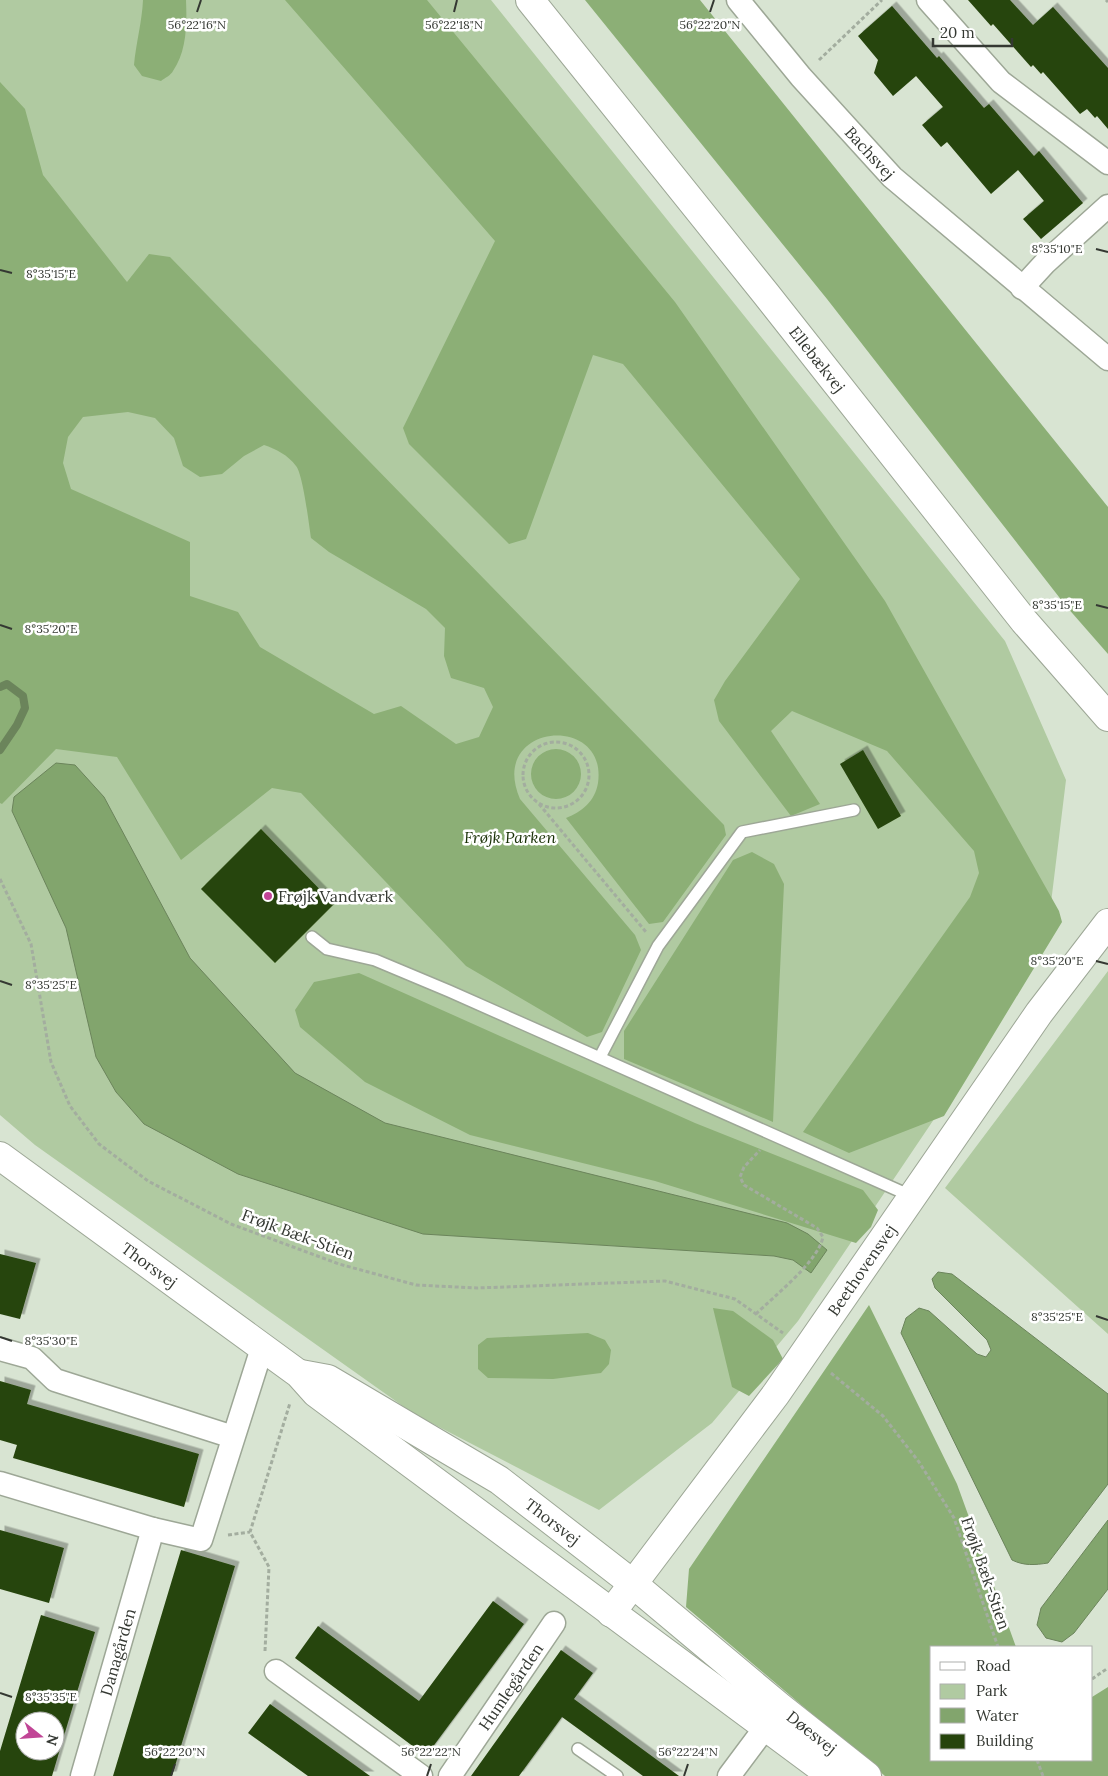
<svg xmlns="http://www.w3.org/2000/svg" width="1108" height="1776" viewBox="0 0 1108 1776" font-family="Lora,serif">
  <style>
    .green { fill: #b0caa1 }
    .forest { fill: #8caf76; fill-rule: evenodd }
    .water { fill: #82a56d; stroke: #6b845b }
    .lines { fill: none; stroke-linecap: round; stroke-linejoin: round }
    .stream { stroke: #6b845b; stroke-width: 8 }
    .building { fill: #26440c; fill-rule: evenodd; filter: url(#shadow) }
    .lane-casing { stroke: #9da796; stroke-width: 14 }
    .street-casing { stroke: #9da796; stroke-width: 25 }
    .secondary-casing { stroke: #9da796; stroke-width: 30 }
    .path { stroke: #a3ad9f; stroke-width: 3; stroke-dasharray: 4 2.5; stroke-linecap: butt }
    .lane { stroke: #fff; stroke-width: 11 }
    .street { stroke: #fff; stroke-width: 22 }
    .secondary { stroke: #fff; stroke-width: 28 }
    .ticks { fill: none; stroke: #343832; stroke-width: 2 }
    .poi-dot { fill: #c14596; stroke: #fff; stroke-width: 2 }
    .labels { text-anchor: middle; stroke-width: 5; stroke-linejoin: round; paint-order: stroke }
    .street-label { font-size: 16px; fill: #343832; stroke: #fff }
    .park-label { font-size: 16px; font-style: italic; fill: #193006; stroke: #fff }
    .poi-label { font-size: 16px; fill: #343832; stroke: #fff; text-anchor: start }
    .ticks-label { font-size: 12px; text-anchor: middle; fill: #343832; stroke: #fff; stroke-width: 5; stroke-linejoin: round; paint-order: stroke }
  </style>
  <defs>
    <filter id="shadow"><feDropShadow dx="4.5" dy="-4.5" stdDeviation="0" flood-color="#0004"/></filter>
  </defs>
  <rect width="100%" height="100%" fill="#d8e4d2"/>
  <path class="green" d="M0 0H491L1005 641 1066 780 1050 911 984 1045 798 1321 712 1423 599 1510 414 1414 35 1145 0 1115Z
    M1108 971V1334L945 1188Z"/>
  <path class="forest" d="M143 0H186C187 23 187 51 173 71 171 75 165 78 161 81L142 76 134 65C136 43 142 22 143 0Z
    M285 0H427L675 302 885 601 1059 911 1062 922 944 1116 849 1153 803 1132 970 897 979 873 974 851 887 751 792 711 771 731 820 804 791 816 719 721 714 700 725 681 800 579 623 364 593 355 526 539 509 544 409 444 403 428 495 241Z
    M585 0H700L1108 507V654L1066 606 827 299Z
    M0 82 25 109 43 175 127 282 149 254 170 257 724 825 726 835 663 922 649 924 566 818C582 812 595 801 598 783 608 712 487 723 520 799L635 935 641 950 602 1032 587 1037 466 966 301 793 272 788 181 860 117 757 56 749 2 804 0 803ZM128 412 155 418 174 438 183 466 200 477 222 474 244 456 264 445C276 449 288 455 296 466 303 474 309 525 311 538L329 552 426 609 445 628 444 656 451 678 484 688 493 707 479 737 456 744 401 706 374 714 260 647 238 612 190 596V542L71 489 63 463 68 437 83 417Z
    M531 774a25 25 0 1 1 50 0a25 25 0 1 1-50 0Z
    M752 852 774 864 784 884 773 1122 624 1059V1031L733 860Z
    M359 973 695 1123 863 1190 878 1210 871 1227 856 1243 655 1181 470 1135 365 1082 300 1027 295 1010 314 982Z
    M869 1305 957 1484 1016 1647H932V1760H1092V1697L1108 1687V1776H885L686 1607 689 1569Z
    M713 1308 733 1311 773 1340 783 1359 749 1396 732 1387Z
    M588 1333 605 1340 611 1350 609 1364 601 1373 553 1379 488 1378 478 1369V1345L487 1338Z"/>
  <path class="water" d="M56 763 75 765 104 797 190 958 295 1073 385 1123 787 1223 808 1234 827 1250 811 1273 793 1260 774 1256 423 1234 238 1174 144 1124 116 1092 96 1057 66 928 12 811 14 797Z
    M938 1272 952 1274 1108 1394V1484L1048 1563C1035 1565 1024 1566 1012 1560L901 1333 906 1318 919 1308 929 1311 977 1354 986 1357 991 1350 987 1340 935 1288 932 1279Z
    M1108 1520V1589L1074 1633 1062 1642 1046 1638 1037 1625 1041 1608Z"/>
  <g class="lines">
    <path class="stream" d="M0 687 7 684 23 696 25 708 17 725 0 750"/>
  </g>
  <path class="building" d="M968 0H1010L1033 25 1053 7 1108 68V129L1097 116 1095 118 1087 109 1080 114 1043 72 1041 74 1033 65 1031 67 993 24 991 26Z
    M892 6 937 58 939 56 984 108 989 104 1034 156 1039 151 1083 203 1041 239 1023 219 1044 201 1018 170 991 194 947 142 941 147 922 125 943 107 916 76 893 96 874 73 878 60 858 36Z
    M863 750 901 816 878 829 840 764Z
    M261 829 334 904 275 963 201 889Z
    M0 1254 36 1263 20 1319 0 1314Z
    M0 1381 31 1390 27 1404 199 1454 184 1507 13 1458 17 1445 0 1440Z
    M0 1530 64 1548 49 1603 0 1589Z
    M181 1550 235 1566 172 1776H113Z
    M493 1601 524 1624 426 1756 295 1658 318 1626 419 1701Z
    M41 1615 95 1632 52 1776H0V1751ZM25 1721H55V1751H25Z
    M561 1650 593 1673 574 1699 679 1776H643L562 1717 519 1776H471Z
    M270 1704 370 1776H308L248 1733Z"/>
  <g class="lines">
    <defs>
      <path id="lane" d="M312 937 327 949 375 960 449 991 911 1196
        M600 1057 658 946 742 832 854 810
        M578 1749 617 1776"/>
      <g id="street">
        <path id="s1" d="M738 0 801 77 892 177 1108 359"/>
        <path d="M928 0 1001 82 1108 163"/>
        <path d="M1022 288 1045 263 1108 206"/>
        <path d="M0 1349 32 1358 55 1380 233 1437"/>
        <path d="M0 1483 153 1529 201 1540 262 1348"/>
        <path d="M276 1671 421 1776"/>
        <path id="s2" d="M82 1776 153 1529"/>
        <path id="s3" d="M450 1776 554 1623"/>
        <path d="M729 1776 776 1713"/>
      </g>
      <g id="secondary">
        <path id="s4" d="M530 0 766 294 1024 621 1108 717"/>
        <path id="s5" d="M0 1156 299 1374 316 1393 832 1776"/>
        <path id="s6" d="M301 1374 328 1379 499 1480 632 1583 780 1707 867 1776"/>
        <path id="s7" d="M611 1613 776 1394 1039 1013 1108 923"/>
      </g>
    </defs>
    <use href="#lane" class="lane-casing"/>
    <use href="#street" class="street-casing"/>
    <use href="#secondary" class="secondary-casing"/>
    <path class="path" d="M1106 0 1108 2
      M819 60 882 0
      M523 775a33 33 0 1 1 66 0a33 33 0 1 1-66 0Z
      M539 804 646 932
      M0 879 31 944 51 1062 70 1106 99 1144 148 1181 231 1224 339 1264 416 1285 477 1288 665 1281 735 1299 783 1333
      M756 1314C774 1296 818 1262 823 1237L817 1228 744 1185 740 1177 744 1167 760 1150
      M831 1373 883 1416 919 1462 954 1518 998 1647
      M228 1535 250 1532
      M265 1651 269 1567 250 1532 290 1403
      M1092 1679 1108 1668
      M1037 1760 1043 1776"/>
    <use href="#lane" class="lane"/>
    <use href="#street" class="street"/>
    <use href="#secondary" class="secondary"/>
  </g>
  <path class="ticks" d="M197 12 201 0M454 12 457 0M710 12 714 0M1096 249 1108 252M0 270 12 273M1096 605 1108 608M0 625 12 629M1096 961 1108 964M0 981 12 985M1096 1316 1108 1320M0 1337 12 1341M0 1693 12 1697M171 1776 175 1764M427 1776 431 1764M684 1776 688 1764"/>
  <circle class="poi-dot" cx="268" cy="896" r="5"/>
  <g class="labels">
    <g class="street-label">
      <text dy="6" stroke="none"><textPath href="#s1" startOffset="202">Bachsvej</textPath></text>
      <text dy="6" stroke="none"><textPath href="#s4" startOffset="460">Ellebækvej</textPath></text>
      <text transform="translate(298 1234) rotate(20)" y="6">Frøjk Bæk-Stien</text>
      <text dy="6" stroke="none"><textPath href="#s5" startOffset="185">Thorsvej</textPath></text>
      <text dy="6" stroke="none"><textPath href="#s7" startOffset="425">Beethovensvej</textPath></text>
      <text dy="6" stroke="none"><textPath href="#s6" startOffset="294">Thorsvej</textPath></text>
      <text transform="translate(986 1573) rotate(71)" y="6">Frøjk Bæk-Stien</text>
      <text dy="6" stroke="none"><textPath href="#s2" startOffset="129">Danagården</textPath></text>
      <text dy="6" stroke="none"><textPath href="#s3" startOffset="108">Humlegården</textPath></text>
      <text dy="6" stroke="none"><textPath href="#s6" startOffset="628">Døesvej</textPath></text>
    </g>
    <g class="park-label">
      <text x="510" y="843">Frøjk Parken</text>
    </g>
    <g class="poi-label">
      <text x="278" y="902">Frøjk Vandværk</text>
    </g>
  </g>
  <g class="ticks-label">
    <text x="197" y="29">56°22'16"N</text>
    <text x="454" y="29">56°22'18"N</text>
    <text x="710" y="29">56°22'20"N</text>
    <text x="1057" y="253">8°35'10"E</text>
    <text x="51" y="278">8°35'15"E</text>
    <text x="1057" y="609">8°35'15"E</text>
    <text x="51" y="633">8°35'20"E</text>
    <text x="1057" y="965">8°35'20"E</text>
    <text x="51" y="989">8°35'25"E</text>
    <text x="1057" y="1321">8°35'25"E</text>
    <text x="51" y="1345">8°35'30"E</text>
    <text x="51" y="1701">8°35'35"E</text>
    <text x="175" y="1756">56°22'20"N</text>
    <text x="431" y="1756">56°22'22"N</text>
    <text x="688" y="1756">56°22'24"N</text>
  </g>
  <rect x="930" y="1646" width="162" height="115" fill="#ffffff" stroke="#aeafad"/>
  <rect x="940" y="1662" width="25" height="8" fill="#ffffff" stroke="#aeafad"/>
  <text x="976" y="1671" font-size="15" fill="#343832">Road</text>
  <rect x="940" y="1684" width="25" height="15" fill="#b0caa1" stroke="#aeafad"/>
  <text x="976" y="1696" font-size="15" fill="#343832">Park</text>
  <rect x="940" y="1708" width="25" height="15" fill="#82a56d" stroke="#aeafad"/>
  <text x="976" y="1721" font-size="15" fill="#343832">Water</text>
  <rect x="940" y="1734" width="25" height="15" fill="#26440c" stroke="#aeafad"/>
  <text x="976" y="1746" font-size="15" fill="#343832">Building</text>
  <g transform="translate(40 1736) rotate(107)"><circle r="24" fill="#ffffff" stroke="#aeafad"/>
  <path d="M0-4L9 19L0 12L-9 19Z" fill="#c14596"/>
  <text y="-8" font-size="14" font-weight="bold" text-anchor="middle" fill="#343832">N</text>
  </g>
  <path d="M933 38v8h79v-8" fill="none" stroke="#343832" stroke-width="2.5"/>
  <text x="940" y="38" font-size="15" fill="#343832" stroke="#ffffff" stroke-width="4" paint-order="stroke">20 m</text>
</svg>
